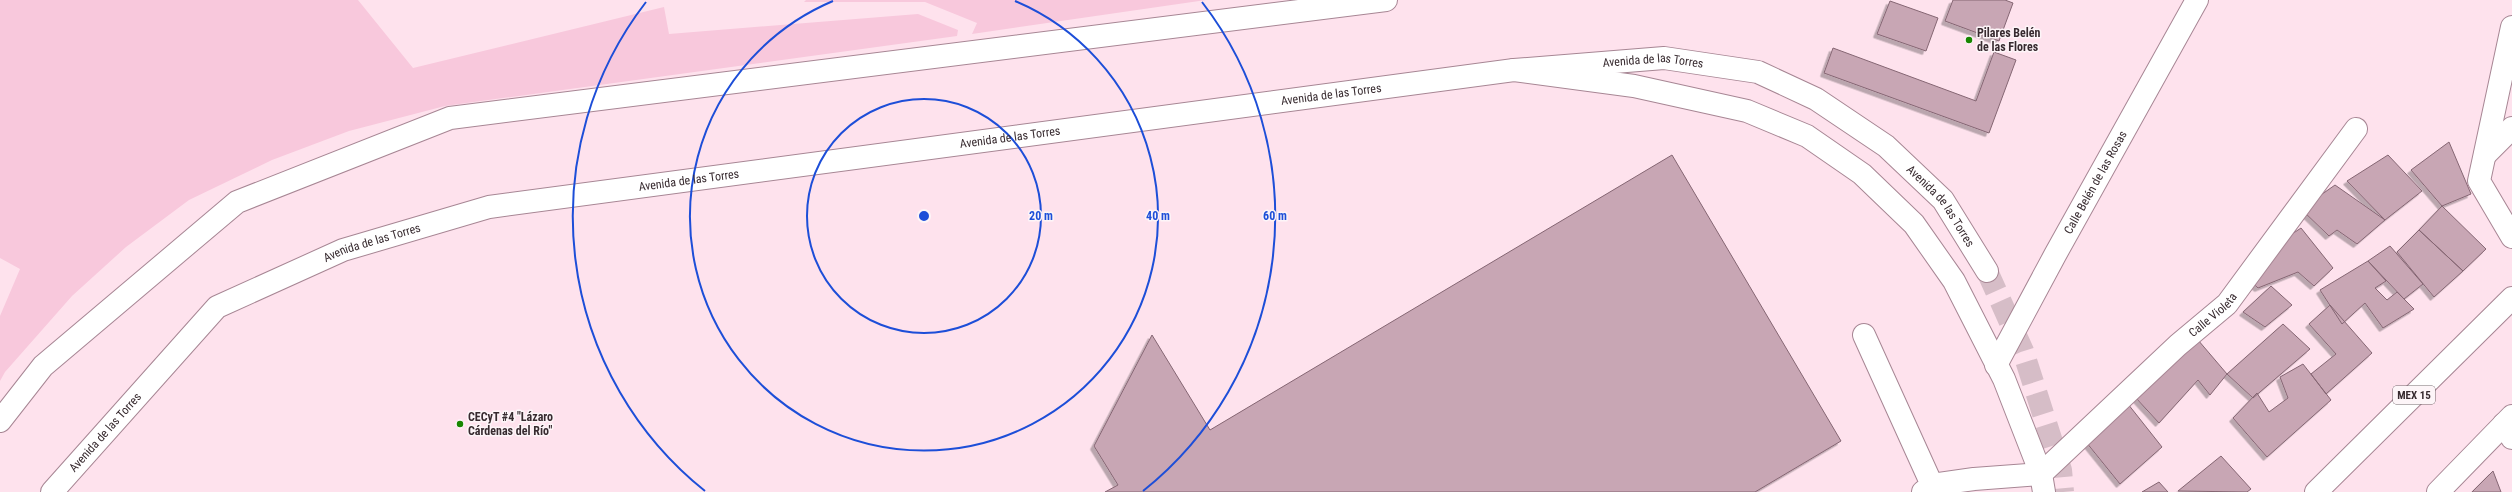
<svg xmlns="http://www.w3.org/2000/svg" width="2512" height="492" viewBox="0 0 2512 492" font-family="'Roboto Condensed',sans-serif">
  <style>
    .green { fill: #f8c8dc }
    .building { fill: #c8a6b4; stroke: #856673; filter: url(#shadow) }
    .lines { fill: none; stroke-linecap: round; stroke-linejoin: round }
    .minor-tunnel { stroke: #d6bdc7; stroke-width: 22; stroke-dasharray: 22 11; stroke-linecap: butt }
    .minor-casing { stroke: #a78694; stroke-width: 24 }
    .highway-casing { stroke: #a78694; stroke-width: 24 }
    .minor { stroke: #fff; stroke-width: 22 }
    .highway { stroke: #fff; stroke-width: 22 }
    .ring { fill: none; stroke: #1d4ed8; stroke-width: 2 }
    .poi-dot { fill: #188600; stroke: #fdf5f8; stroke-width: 1.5 }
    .labels { text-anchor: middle; stroke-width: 3; stroke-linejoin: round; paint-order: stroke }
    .shield { fill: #fdf5f8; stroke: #72676b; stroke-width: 1 }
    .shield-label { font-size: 11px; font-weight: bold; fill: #372a2f }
    .poi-label { font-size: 12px; font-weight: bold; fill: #372a2f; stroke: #fdf5f8; text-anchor: start }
    .street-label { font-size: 12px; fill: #372a2f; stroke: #fdf5f8 }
    .centre { fill: #1d4ed8; stroke: #fdf5f8; stroke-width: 2 }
    .ring-label { font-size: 12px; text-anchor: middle; font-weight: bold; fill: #1d4ed8; stroke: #fdf5f8; stroke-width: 3; stroke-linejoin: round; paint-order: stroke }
  </style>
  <defs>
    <filter id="shadow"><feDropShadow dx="-3.5" dy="3.5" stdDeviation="0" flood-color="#0004"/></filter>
  </defs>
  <rect width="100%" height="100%" fill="#fee2ed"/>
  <path class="green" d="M0 0H358L413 68 664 7 669 34 918 14 958 30 957 36 445 106 349 131 272 160 189 200 126 247 72 296 5 372 0 381V316L20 269 0 258Z
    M806 0H1206L972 34 977 23 925 2H804Z"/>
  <path class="building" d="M1953 0H2005L2013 3 1999 41 1945 21Z
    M1890 1 1938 18 1926 51 1877 34Z
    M1833 48 1976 101 1994 52 2016 60 1989 133 1824 73Z
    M2449 142 2471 194 2442 206 2411 170Z
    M1672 155 1841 441 1755 492H1105L1118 485 1094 446 1152 335 1210 430Z
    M2388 155 2422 191 2385 220 2347 181Z
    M2335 185 2385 220 2357 244 2337 230 2329 236 2301 209Z
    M2442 206 2486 249 2463 271 2419 230Z
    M2301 228 2333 268 2314 286 2298 272 2258 288 2249 280 2292 234Z
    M2419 230 2463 271 2434 297 2397 252Z
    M2390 246 2423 284 2404 299 2368 261Z
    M2368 261 2386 281 2375 288 2387 300 2397 292 2414 309 2383 328 2365 303 2342 324 2320 290Z
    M2271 286 2292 305 2265 327 2243 312Z
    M2330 305 2372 353 2326 394 2311 374 2336 354 2309 324Z
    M2283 324 2310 349 2253 398 2227 374Z
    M2198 340 2227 374 2210 395 2198 380 2159 423 2135 397Z
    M2303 364 2331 400 2267 457 2233 418 2257 393 2269 412 2288 398 2280 377Z
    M2124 399 2162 447 2120 484 2086 442Z
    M2221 456 2251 489 2247 492 2178 491Z
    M2493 471 2501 492H2472Z
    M2159 482 2168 492H2142Z"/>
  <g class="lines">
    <path class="minor-tunnel" d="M1987 271 2023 351 2061 470 2063 492"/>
    <defs>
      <g id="minor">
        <path d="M2512 27 2479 181 2512 237"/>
        <path d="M2485 155 2512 128"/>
        <path d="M1864 335 1932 485 1923 492"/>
        <path id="s1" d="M1996 365 2055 255 2197 0"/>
        <path d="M0 421 43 366 237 202 450 118 1386 0"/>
        <path d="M2504 424 2512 438"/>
        <path id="s2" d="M52 492 217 307 343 250 489 207 1514 70 1664 58 1758 72 1816 99 1886 146 1943 200 1987 271"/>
        <path id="s3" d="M1933 492 1932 485 1974 479 2041 474 2178 345 2227 304 2356 129"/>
      </g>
      <path id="highway" d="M1514 70 1634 86 1747 111 1807 136 1862 174 1914 224 1954 281 2004 379 2041 474 2044 492
        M2316 492 2512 298
        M2438 492 2512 416"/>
    </defs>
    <use href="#minor" class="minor-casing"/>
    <use href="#highway" class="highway-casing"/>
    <use href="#minor" class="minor"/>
    <use href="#highway" class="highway"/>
  </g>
  <g class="ring">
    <circle cx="924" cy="216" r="117"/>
    <path d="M1015 1A234 234 0 1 1 833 1"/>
    <path d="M705 491A351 351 0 0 1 646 2M1202 2A351 351 0 0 1 1143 491"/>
  </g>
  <g class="poi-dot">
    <circle cx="1969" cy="40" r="4"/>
    <circle cx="460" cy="424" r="4"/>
  </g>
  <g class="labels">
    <rect class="shield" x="2393" y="386" width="42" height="18" rx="3"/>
    <g class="shield-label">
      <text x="2414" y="399">MEX 15</text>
    </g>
    <g class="poi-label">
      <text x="1977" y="37">Pilares Belén<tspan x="1977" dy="14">de las Flores</tspan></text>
      <text x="468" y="421">CECyT #4 "Lázaro<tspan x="468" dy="14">Cárdenas del Río"</tspan></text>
    </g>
    <g class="street-label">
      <text dy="4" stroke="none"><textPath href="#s2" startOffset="1712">Avenida de las Torres</textPath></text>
      <text dy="4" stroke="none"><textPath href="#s2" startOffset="1388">Avenida de las Torres</textPath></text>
      <text dy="4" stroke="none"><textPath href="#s2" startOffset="1064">Avenida de las Torres</textPath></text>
      <text dy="4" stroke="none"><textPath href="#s2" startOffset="740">Avenida de las Torres</textPath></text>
      <text dy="4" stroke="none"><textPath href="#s1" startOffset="208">Calle Belén de las Rosas</textPath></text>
      <text dy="4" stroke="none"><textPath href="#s2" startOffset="2048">Avenida de las Torres</textPath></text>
      <text dy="4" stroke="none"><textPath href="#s2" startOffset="416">Avenida de las Torres</textPath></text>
      <text dy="4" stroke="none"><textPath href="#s3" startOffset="351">Calle Violeta</textPath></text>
      <text dy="4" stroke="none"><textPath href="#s2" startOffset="80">Avenida de las Torres</textPath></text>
    </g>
  </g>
  <circle cx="924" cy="216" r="6" class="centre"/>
  <g class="ring-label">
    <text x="1041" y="220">20 m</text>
    <text x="1158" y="220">40 m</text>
    <text x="1275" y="220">60 m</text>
  </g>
</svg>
